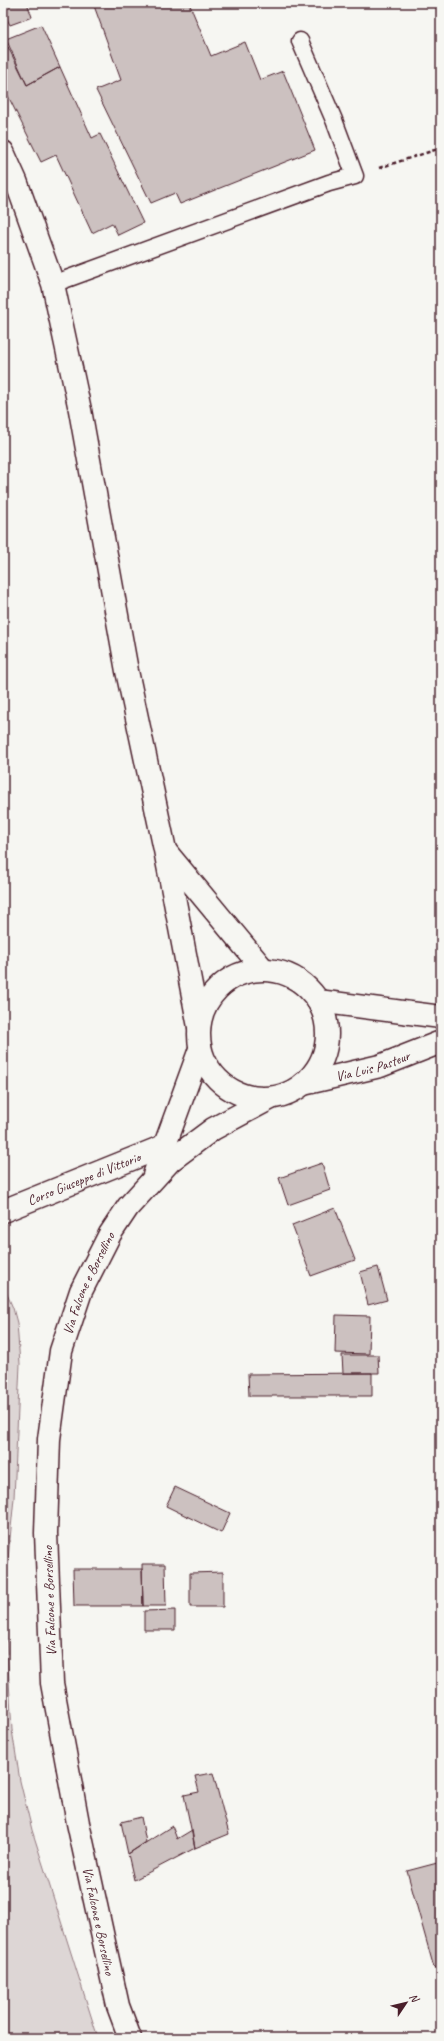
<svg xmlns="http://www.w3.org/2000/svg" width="444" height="2041" viewBox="0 0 444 2041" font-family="Caveat,sans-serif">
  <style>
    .green { fill: #ddd6d5; stroke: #947a80 }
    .building { fill: #ccc1c0; stroke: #4a1f2b }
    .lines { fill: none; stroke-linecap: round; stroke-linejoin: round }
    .service-casing { stroke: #4a1f2b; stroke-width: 19 }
    .tertiary-casing { stroke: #4a1f2b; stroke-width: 25 }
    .secondary-casing { stroke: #4a1f2b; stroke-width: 25 }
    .path { stroke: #4a1f2b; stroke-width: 2.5; stroke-dasharray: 4 3; stroke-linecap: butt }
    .service { stroke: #f6f6f2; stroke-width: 16 }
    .tertiary { stroke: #f6f6f2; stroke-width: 22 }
    .secondary { stroke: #f6f6f2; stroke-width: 22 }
    .labels { text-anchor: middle; stroke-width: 3; stroke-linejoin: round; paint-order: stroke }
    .street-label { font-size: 14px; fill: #4a1f2b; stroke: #f6f6f2 }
  </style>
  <rect width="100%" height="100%" fill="#f6f6f2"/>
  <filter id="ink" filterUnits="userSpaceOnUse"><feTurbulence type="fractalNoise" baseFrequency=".025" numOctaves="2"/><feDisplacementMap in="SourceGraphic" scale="8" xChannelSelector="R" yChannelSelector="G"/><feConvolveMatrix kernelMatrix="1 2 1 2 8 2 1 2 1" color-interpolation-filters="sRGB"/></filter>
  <g filter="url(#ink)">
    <path class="green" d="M3 1285 13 1308 17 1323 20 1364 14 1498 4 1600 12 1730 20 1781 32 1830 98 2038H3Z"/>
    <path class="building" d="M3 3H27L32 17 10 25 3 11Z
      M93 3H189L211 56 245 42 260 80 283 71 315 150 180 204 175 193 151 203 96 90 121 80Z
      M41 25 60 67 27 85 6 39Z
      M8 47 27 85 60 67 92 138 100 134 143 223 118 235 112 223 92 233 56 155 41 162 3 86V50Z
      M322 1163 330 1190 288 1205 279 1178Z
      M335 1208 355 1260 311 1276 292 1225Z
      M378 1267 387 1300 368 1305 360 1272Z
      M336 1315 370 1316 369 1354 335 1353Z
      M342 1355H378L379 1373H343Z
      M372 1373V1396H249L248 1374Z
      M175 1487 230 1513 221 1533 166 1506Z
      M142 1564H165L166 1606H143Z
      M73 1569H142L143 1606H74Z
      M223 1572V1607H190V1573Z
      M175 1610V1630H144V1611Z
      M213 1773 229 1834 195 1848 184 1795 199 1792 195 1776Z
      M141 1817 146 1842 128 1854 121 1822Z
      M172 1826 177 1839 192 1830 195 1848 134 1880 128 1854Z
      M441 1862V1966L434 1968 407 1871Z"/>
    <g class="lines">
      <defs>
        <path id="service" d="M53 284 329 183 355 176 334 120 300 41"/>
        <g id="tertiary">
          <path d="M318 1001 441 1017"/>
          <path id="s1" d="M303 1084 380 1066 441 1042"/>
          <path id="s2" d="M3 1211 164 1146"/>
        </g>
        <g id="secondary">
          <path d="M3 152 16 181 53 284 80 410 127 671 165 850 199 1027"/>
          <path d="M167 853 263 969"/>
          <circle cx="263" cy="1034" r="64"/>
          <path d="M154 1175 200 1049"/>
          <path id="s3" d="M130 2038 118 2006 78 1823 52 1683 46 1533 49 1439 61 1351 81 1291 110 1234 128 1207 170 1161 213 1129 271 1098"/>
        </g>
      </defs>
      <use href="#service" class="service-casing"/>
      <use href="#tertiary" class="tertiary-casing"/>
      <use href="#secondary" class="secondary-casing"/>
      <path class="path" d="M379 168 441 148"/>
      <use href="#service" class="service"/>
      <use href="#tertiary" class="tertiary"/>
      <use href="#secondary" class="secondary"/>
    </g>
  </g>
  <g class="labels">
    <g class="street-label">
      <text dy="5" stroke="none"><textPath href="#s1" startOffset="72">Via Luis Pasteur</textPath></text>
      <text dy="5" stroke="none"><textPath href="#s2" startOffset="87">Corso Giuseppe di Vittorio</textPath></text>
      <text dy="5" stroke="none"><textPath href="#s3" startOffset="770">Via Falcone e Borsellino</textPath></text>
      <text transform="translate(49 1601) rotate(-92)" y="5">Via Falcone e Borsellino</text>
      <text transform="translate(99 1921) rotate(78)" y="5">Via Falcone e Borsellino</text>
    </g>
  </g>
  <rect width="444" height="2041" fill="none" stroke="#f6f6f2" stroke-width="16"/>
  <rect x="8" y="8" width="428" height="2025" fill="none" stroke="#4a1f2b" stroke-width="1.5" filter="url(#ink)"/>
  <g transform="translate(406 2003) rotate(55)" stroke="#f6f6f2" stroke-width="3" paint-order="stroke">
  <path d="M0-3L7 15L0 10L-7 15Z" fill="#4a1f2b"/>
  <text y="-6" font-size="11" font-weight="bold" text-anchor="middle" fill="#4a1f2b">N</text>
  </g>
</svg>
